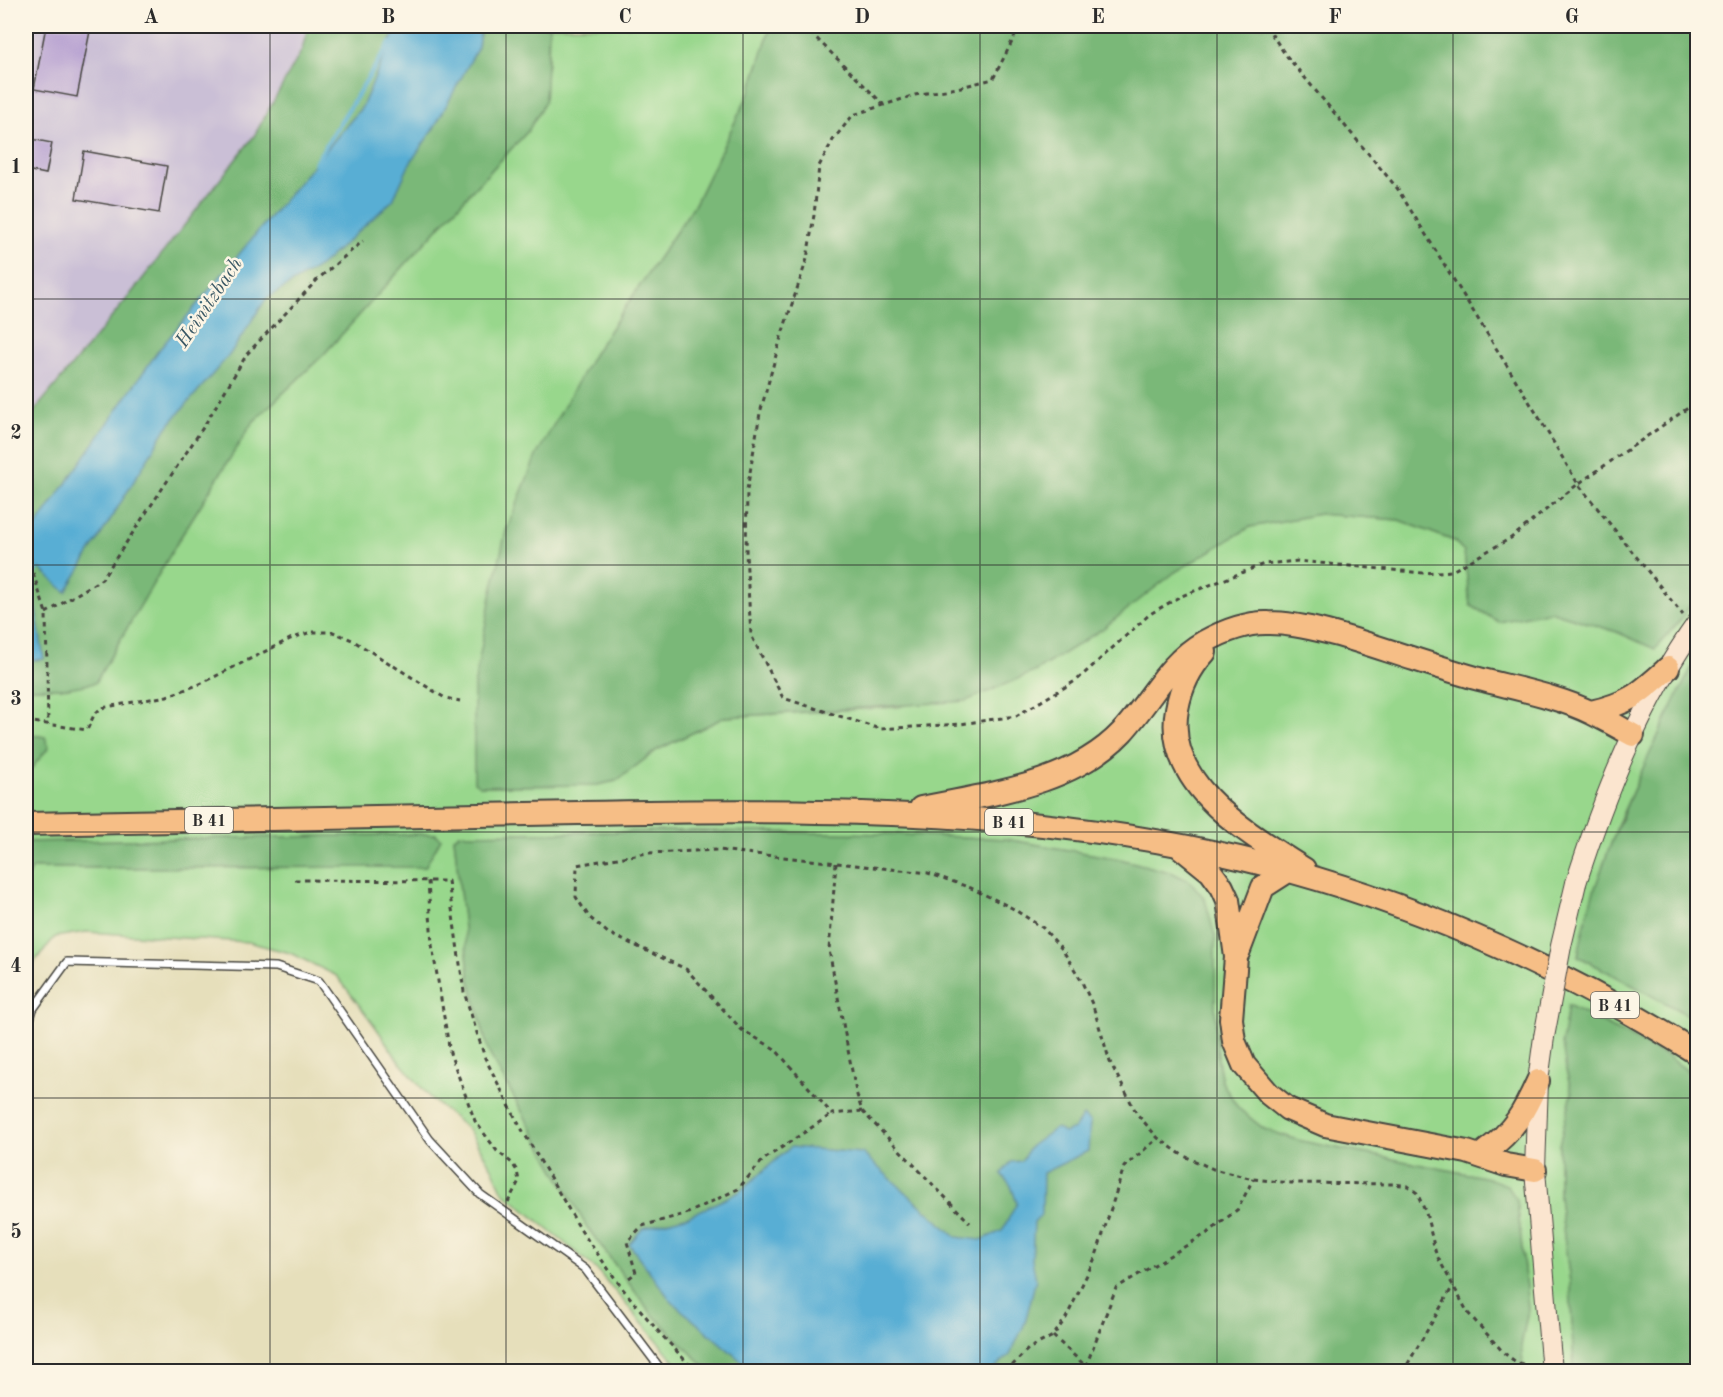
<svg xmlns="http://www.w3.org/2000/svg" width="1723" height="1397" viewBox="0 0 1723 1397" font-family="'Old Standard TT',serif">
  <style>
    .industrial { fill: #cabfd6 }
    .green { fill: #98d78c; stroke: #62815c; stroke-width: 1.5 }
    .forest { fill: #7ab878; stroke: #527252; stroke-width: 1.5 }
    .water { fill: #58aed4; stroke: #426c80; stroke-width: 1.5 }
    .lines { fill: none; stroke-linecap: round; stroke-linejoin: round }
    .stream { stroke: #58aed4; stroke-width: 4.5 }
    .building { fill: #b8a3d2 }
    .service-casing { stroke: #474641; stroke-width: 10 }
    .secondary-casing { stroke: #474641; stroke-width: 22 }
    .trunk-casing { stroke: #474641; stroke-width: 26 }
    .path { stroke: #474641; stroke-width: 3; stroke-dasharray: 4.5 4.5; stroke-linecap: butt }
    .service { stroke: #fff; stroke-width: 7 }
    .secondary { stroke: #fbe5cf; stroke-width: 20 }
    .trunk { stroke: #f6be86; stroke-width: 22 }
    .secondary-bridge-casing { stroke: #474641; stroke-width: 22; stroke-linecap: butt }
    .secondary-bridge { stroke: #fbe5cf; stroke-width: 20 }
    .grid { fill: none; stroke: #2b2b2b; stroke-width: 1.5; stroke-opacity: 0.55 }
    .labels { text-anchor: middle; stroke-width: 5; stroke-linejoin: round; paint-order: stroke }
    .shield { fill: #fcf5e5; stroke: #6a6863; stroke-width: 1.5 }
    .shield-label { font-size: 16px; font-weight: bold; fill: #2b2b2b }
    .water-label { font-size: 20px; font-style: italic; fill: #3b5966; stroke: #fcf5e5 }
    .neatline { fill: none; stroke: #2b2b2b; stroke-width: 2 }
    .grid-label { font-size: 20px; text-anchor: middle; font-weight: bold; fill: #2b2b2b }
  </style>
  <rect width="100%" height="100%" fill="#fcf5e5"/>
  <filter id="ink" filterUnits="userSpaceOnUse"><feTurbulence type="fractalNoise" baseFrequency=".0167" numOctaves="2"/><feDisplacementMap in="SourceGraphic" scale="12" xChannelSelector="R" yChannelSelector="G"/><feConvolveMatrix kernelMatrix="1 2 1 2 8 2 1 2 1" color-interpolation-filters="sRGB"/></filter>
  <filter id="wash" filterUnits="userSpaceOnUse"><feTurbulence type="fractalNoise" baseFrequency=".008" numOctaves="4" result="noise"/><feDisplacementMap in="SourceGraphic" scale="24" xChannelSelector="R" yChannelSelector="G"/><feGaussianBlur stdDeviation="1.35" result="paint"/><feColorMatrix in="noise" values="0 0 0 0 0 0 0 0 0 0 0 0 0 0 0 0 0 1.4 0 .05"/><feComposite in="paint" operator="in"/></filter>
  <g filter="url(#wash)">
    <rect width="100%" height="100%" fill="#e6dfbb"/>
    <path class="industrial" d="M26 26H308L302 50 254 136 126 300 26 421Z"/>
    <path class="green" d="M549 26H771L750 91 695 204 593 355 480 786 597 785 616 781 657 750 725 717 898 707 1034 672 1101 630 1175 572 1250 527 1319 514 1399 520 1454 541 1464 551 1470 605 1499 622 1550 611 1617 632 1655 648 1681 619 1697 595V657L1664 723 1619 821 1594 891 1578 955 1697 1020V1078L1667 1056 1568 1005 1566 1070 1572 1093 1559 1145V1197L1570 1282 1574 1371H1524L1521 1346 1528 1309 1517 1200 1488 1178 1301 1141 1264 1129 1238 1108 1222 1082 1218 1061 1215 1007 1191 882 1173 873 1120 859 1005 839 893 834 690 831 460 834 454 837 470 981 489 1053 587 1227 651 1313 709 1371H683L596 1269 503 1192 492 1168 468 1129 431 1099 398 1060 375 1026 337 976 290 953 248 942 86 932 55 937 35 961 26 984V879L33 868 425 867 436 834 26 842V771L32 768 45 737 26 734V688H68L180 538 252 423 324 354 469 194 528 131 548 65Z"/>
    <path class="forest" d="M308 26H549L545 102 528 131 469 194 324 354 252 423 180 538 95 683 68 688H26V421L126 300 254 136 302 50Z
      M771 26H1697V595L1681 619 1655 649 1617 632 1550 611 1499 622 1470 605 1464 551 1454 541 1399 520 1319 514 1250 527 1175 572 1101 630 1034 672 966 701 725 717 657 750 616 781 597 785 480 786 474 782V686L491 596 506 531 536 456 593 355 695 204 750 91Z
      M1697 657V1020L1578 956C1583 933 1587 910 1595 888 1622 808 1659 732 1697 657Z
      M26 734 45 737 49 747 32 768 26 771Z
      M690 831 893 834 1005 839 1120 859 1173 873 1191 882 1205 899 1215 936V1007L1218 1061 1222 1082 1238 1108 1264 1129 1301 1141 1488 1178 1507 1185 1517 1200 1528 1309 1521 1346 1524 1371H709L651 1313 587 1227 489 1053 470 981 454 837 460 834Z
      M436 834 441 839 425 867 33 868 26 879V842Z
      M1568 1005 1667 1056 1697 1078V1371H1574L1570 1282 1559 1197V1145L1572 1093 1566 1070 1562 1043Z"/>
    <path class="water" d="M397 26H481L478 47 434 128 410 163 393 200 320 266 266 299 230 354 167 427 66 592 26 556V541L158 351 362 107Z
      M26 595 34 599 44 659 26 661Z
      M1083 1116 1090 1122 1088 1151 1043 1173 1042 1214 1034 1223 1032 1260 1036 1279 1025 1323 1010 1355 991 1371H753L672 1302 629 1244 643 1228 689 1216 739 1192 791 1147 862 1153 956 1237 981 1240 1002 1231 1017 1203 1011 1186 1001 1174 1011 1162 1021 1161 1031 1146 1056 1128 1064 1133 1074 1129Z"/>
    <g class="lines">
      <path class="stream" d="M315 163 390 43
        M26 585 40 563"/>
    </g>
    <g id="blocks">
      <path class="building" d="M46 26H91L77 97 34 89Z
        M26 138 52 143 46 174 26 170Z
        M84 151 167 166 159 213 76 199Z"/>
    </g>
  </g>
  <g filter="url(#ink)">
    <use href="#blocks" fill-opacity="0" stroke="#474641" stroke-width="1.5"/>
    <g class="lines">
      <defs>
        <path id="service" d="M26 1033 33 1009 67 962 276 967 319 981 430 1140 480 1194 585 1269 663 1372"/>
        <path id="secondary" d="M1576 883C1605 793 1642 700 1698 622
          M1544 1037 1538 1081 1535 1170 1552 1372"/>
        <path id="trunk" d="M1205 652C1190 668 1181 686 1177 709 1163 786 1250 834 1304 869
          M1591 712C1630 703 1639 694 1668 668
          M921 808C989 794 1072 785 1122 732 1150 702 1167 663 1204 642 1224 631 1246 622 1269 623 1312 623 1372 646 1414 659 1436 666 1458 673 1479 679 1517 689 1557 696 1592 713 1606 720 1619 727 1633 735
          M26 824C210 820 394 816 578 813 798 809 1023 807 1239 858 1400 896 1558 965 1698 1054
          M1180 847 1211 872 1222 887 1228 900 1236 957 1231 1019 1234 1041 1244 1065 1269 1094 1288 1109 1325 1125 1467 1152 1506 1165 1535 1170
          M1238 953 1263 887 1288 871
          M1486 1151C1514 1131 1524 1112 1538 1081"/>
      </defs>
      <use href="#service" class="service-casing"/>
      <use href="#secondary" class="secondary-casing"/>
      <use href="#trunk" class="trunk-casing"/>
      <path class="path" d="M804 26 883 104
        M1020 26 993 79 957 88 915 95 853 115 833 140 819 166 814 215 807 259 781 337 760 413 747 490 746 554 751 635 783 698 880 729 960 724 1016 716 1077 680 1150 614 1179 597 1264 564 1298 561 1423 573 1452 571 1511 538 1578 484 1698 401
        M1266 26 1285 54 1397 188 1538 416 1578 484 1683 615
        M33 573 46 613 48 725
        M46 613 102 579 204 426 247 354 319 278 363 241
        M26 721 87 730 94 715 101 708 167 696 198 685 290 639 311 632H333L352 640 445 698 460 701
        M836 863 829 950 856 1092 862 1111 970 1223
        M295 880 448 881 464 992 485 1058 517 1121 582 1232 622 1288 658 1331 696 1372
        M428 881 432 945 450 1053 475 1121 497 1151 512 1163 517 1171 519 1181 508 1202
        M862 1111 832 1114 775 1049 742 1030 686 969 608 933 589 917 576 897 577 865 648 853 719 850 928 873 971 888 1012 908 1043 928 1062 949 1081 980 1093 1006 1110 1062 1137 1114 1158 1138 1182 1155 1213 1169 1253 1179 1291 1183 1394 1184 1408 1186 1417 1193 1426 1213 1436 1254 1468 1313 1504 1353 1516 1362 1534 1368
        M629 1278 636 1273 627 1242 642 1226 688 1213 738 1189 763 1160 832 1114
        M1053 1336 1092 1372
        M1086 1366 1116 1288 1209 1232 1238 1209 1253 1179
        M1006 1372 1028 1349 1053 1336 1066 1318 1096 1256 1124 1167 1158 1138
        M1403 1372 1453 1286"/>
      <use href="#service" class="service"/>
      <use href="#secondary" class="secondary"/>
      <use href="#trunk" class="trunk"/>
      <defs>
        <path id="secondary-bridge" d="M1544 1037 1561 946 1576 883"/>
      </defs>
      <use href="#secondary-bridge" class="secondary-bridge-casing"/>
      <use href="#secondary-bridge" class="secondary-bridge"/>
    </g>
  </g>
  <path class="grid" d="M270 26V1372M506 26V1372M743 26V1372M980 26V1372M1217 26V1372M1453 26V1372M26 299H1698M26 565H1698M26 832H1698M26 1098H1698"/>
  <g class="labels">
    <g class="shield">
      <rect x="185" y="807" width="48" height="26" rx="4.5"/>
      <rect x="985" y="809" width="48" height="26" rx="4.5"/>
      <rect x="1591" y="992" width="48" height="26" rx="4.5"/>
    </g>
    <g class="shield-label">
      <text x="209" y="826">B 41</text>
      <text x="1009" y="828">B 41</text>
      <text x="1615" y="1011">B 41</text>
    </g>
    <g class="water-label">
      <text transform="translate(208 302) rotate(-56)" y="7">Heinitzbach</text>
    </g>
  </g>
  <rect width="1723" height="1397" fill="none" stroke="#fcf5e5" stroke-width="66"/>
  <rect x="33" y="33" width="1657" height="1331" class="neatline"/>
  <g class="grid-label">
    <text x="151" y="23">A</text>
    <text x="388" y="23">B</text>
    <text x="625" y="23">C</text>
    <text x="862" y="23">D</text>
    <text x="1098" y="23">E</text>
    <text x="1335" y="23">F</text>
    <text x="1572" y="23">G</text>
    <text x="16" y="173">1</text>
    <text x="16" y="439">2</text>
    <text x="16" y="705">3</text>
    <text x="16" y="972">4</text>
    <text x="16" y="1238">5</text>
  </g>
</svg>
